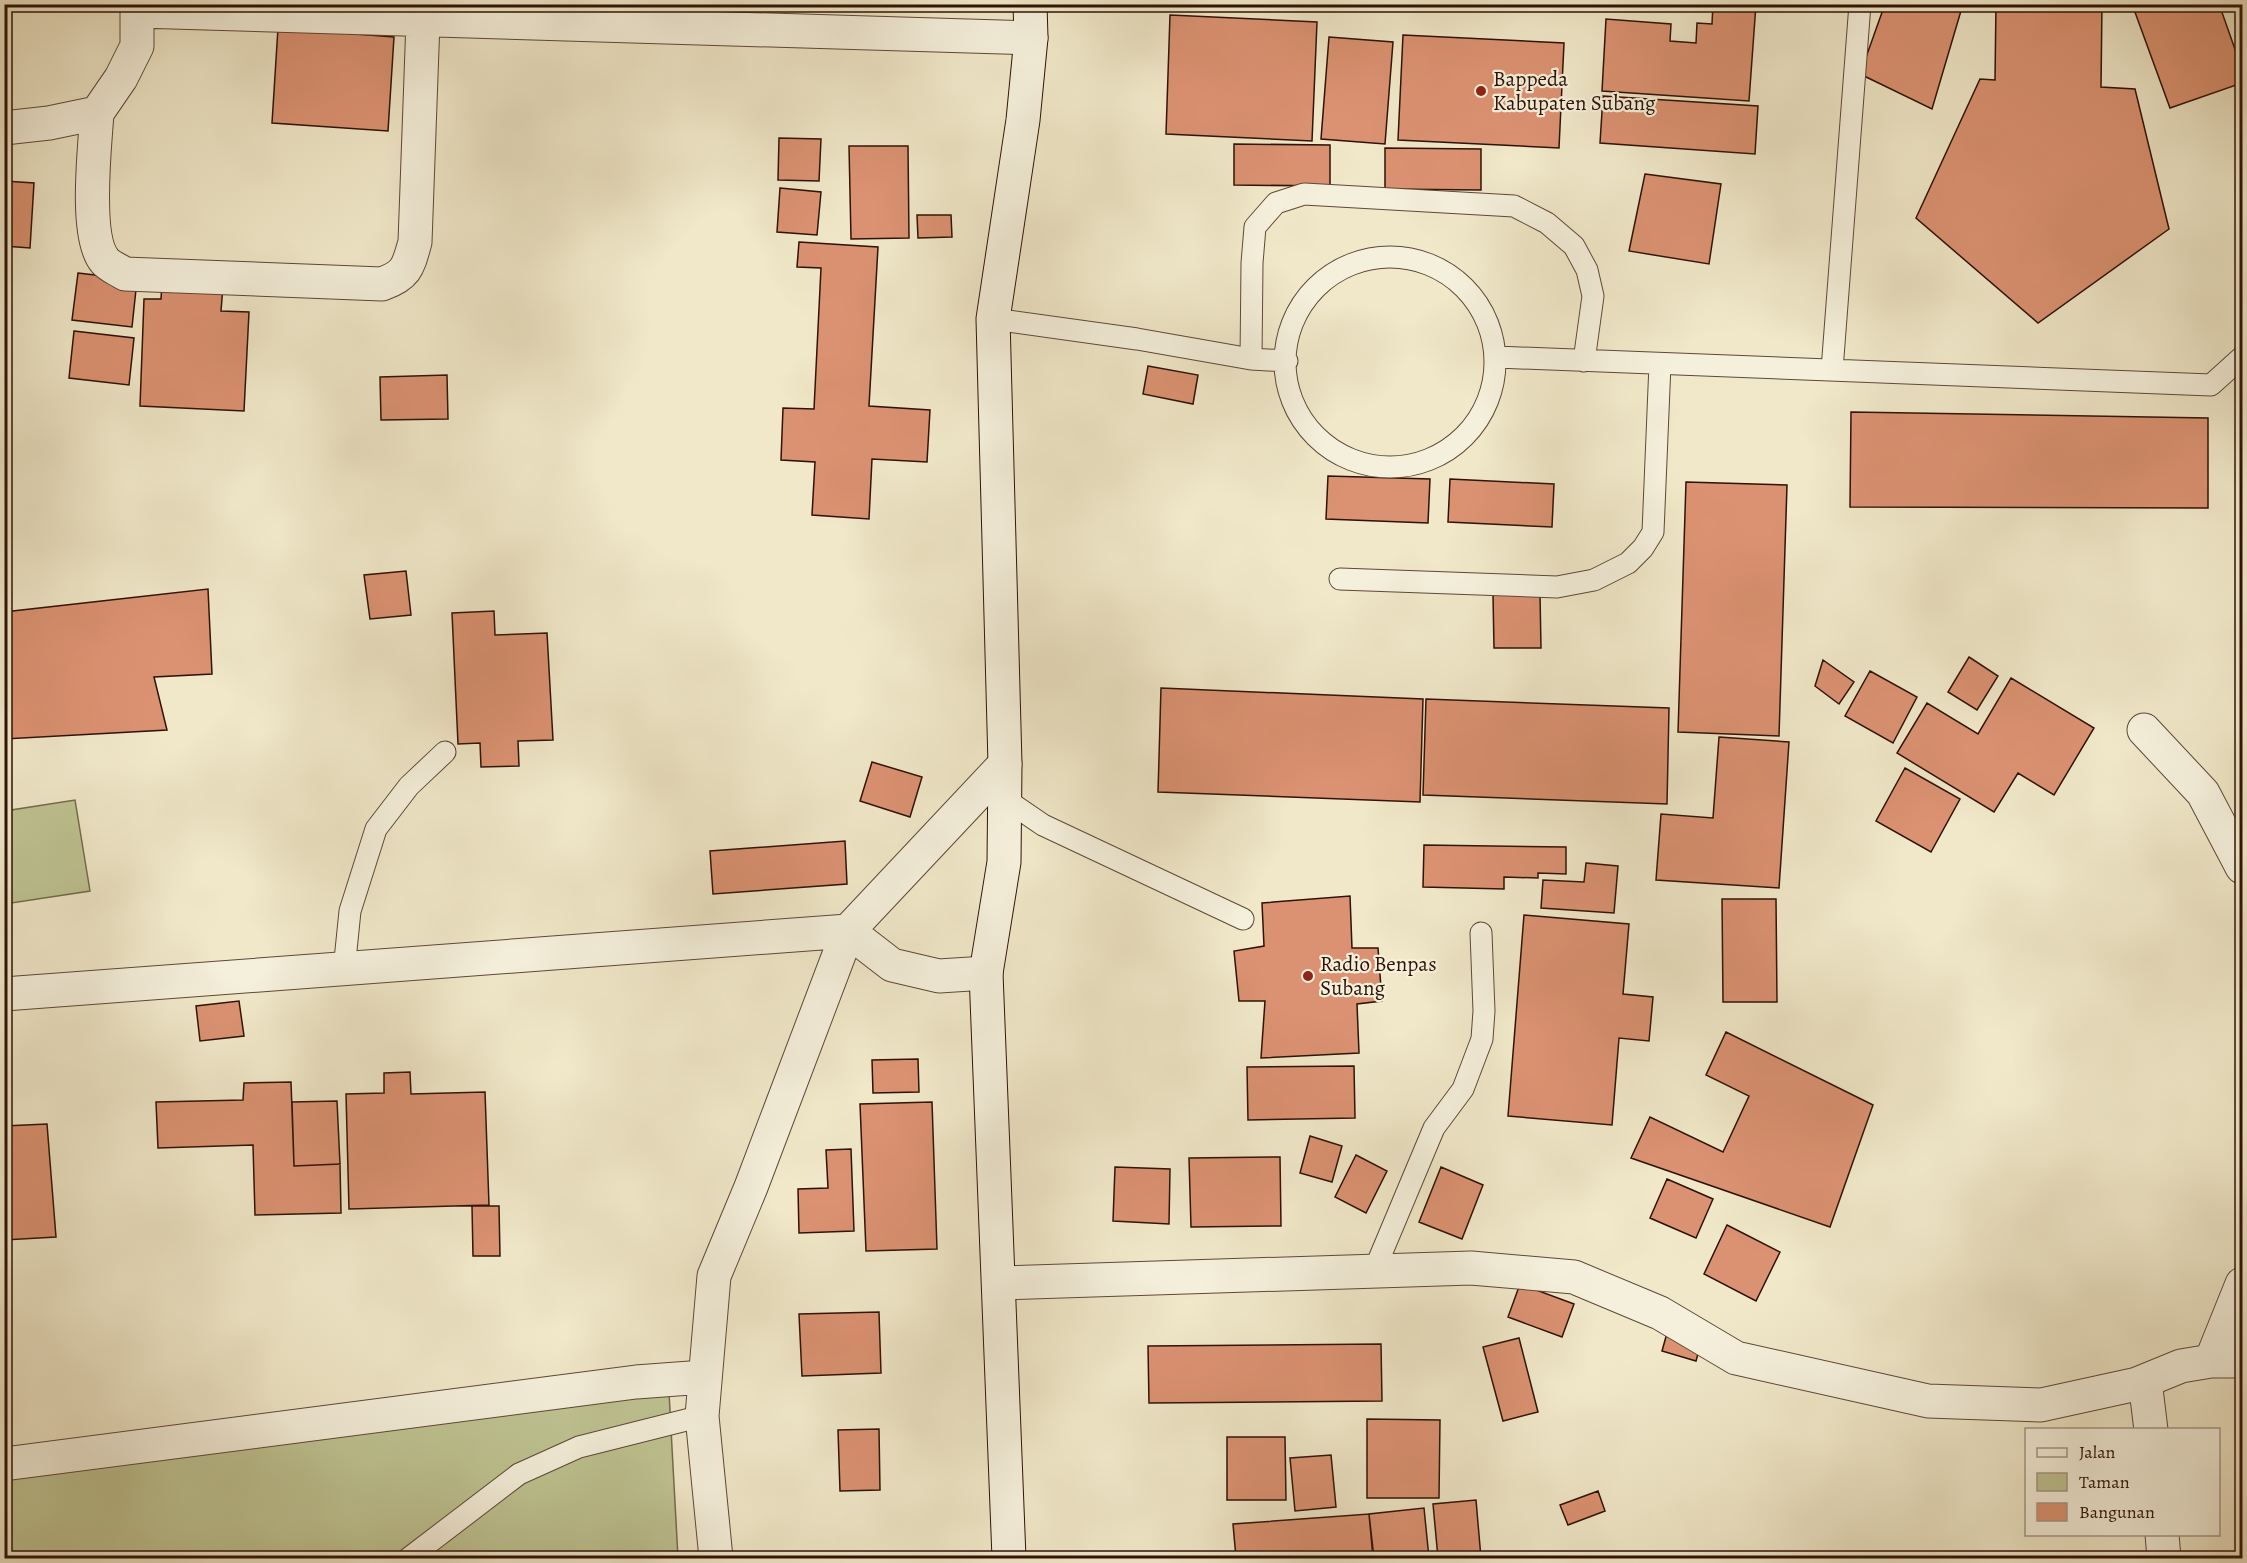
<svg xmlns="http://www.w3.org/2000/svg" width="2247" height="1563" viewBox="0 0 2247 1563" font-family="Alegreya,serif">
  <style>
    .green { fill: #bfc493; stroke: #766b4c; stroke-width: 1.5 }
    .building { fill: #db9272; stroke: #2e1206; stroke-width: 1.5 }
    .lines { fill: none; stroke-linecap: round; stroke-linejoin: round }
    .lane-casing { stroke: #5e4837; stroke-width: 23 }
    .street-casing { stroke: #5e4837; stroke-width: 35 }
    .secondary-casing { stroke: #2e1206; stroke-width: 35 }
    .lane { stroke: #f5f0dc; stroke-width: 21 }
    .street { stroke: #f5f0dc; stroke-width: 33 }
    .secondary { stroke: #f5f0dc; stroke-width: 33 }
    .poi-dot { fill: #8f2418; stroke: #f5f0dc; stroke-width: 2 }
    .labels { text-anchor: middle; stroke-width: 4.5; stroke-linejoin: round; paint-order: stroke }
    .poi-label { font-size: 21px; fill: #2e1206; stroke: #f5f0dc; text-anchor: start }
  </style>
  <rect width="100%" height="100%" fill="#f0e8c9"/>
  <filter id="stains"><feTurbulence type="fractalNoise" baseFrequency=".00333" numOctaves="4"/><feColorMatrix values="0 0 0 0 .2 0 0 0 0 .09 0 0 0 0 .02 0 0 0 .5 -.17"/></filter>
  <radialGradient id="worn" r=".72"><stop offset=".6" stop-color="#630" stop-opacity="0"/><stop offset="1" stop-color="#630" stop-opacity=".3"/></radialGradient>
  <path class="green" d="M75 800 90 891 5 904V811Z
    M669 1392 678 1558H5L4 1474Z"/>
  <path class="building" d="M1713 4H1756L1749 101 1602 91 1606 19 1671 24 1670 41 1696 43 1697 23 1712 24Z
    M1885 4H1963L1932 109 1860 74Z
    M1996 4H2102L2101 87 2135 89 2169 229 2038 323 1916 218 1980 79 1995 80Z
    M2132 4H2219L2242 69V83L2170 108Z
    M1170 15 1317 22 1312 141 1166 134Z
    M278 28 394 37 388 131 272 123Z
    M1403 35 1564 43 1559 148 1398 140Z
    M1329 37 1393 42 1385 144 1321 139Z
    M4 51H8L6 95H4Z
    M1603 96 1758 106 1755 154 1600 143Z
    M779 138 821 139 819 181 778 180Z
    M1234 144 1330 145V186L1234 185Z
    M849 146H908L909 238 851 239Z
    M1385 148 1481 149V190L1385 189Z
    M1645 174 1721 184 1709 264 1629 251Z
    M4 181 34 183 30 248 4 246Z
    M780 188 821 192 817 235 777 232Z
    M917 215H951L952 237 918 238Z
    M799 242 878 247 869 406 930 410 927 462 872 459 869 519 812 515 815 462 781 460 783 408 814 409 821 268 797 267Z
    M78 273 137 280 132 327 72 320Z
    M162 283 223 286 221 311 249 312 244 411 140 406 144 299H161Z
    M74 331 134 338 129 385 69 378Z
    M1148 366 1198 375 1193 404 1143 394Z
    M447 375 448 419 381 420 380 377Z
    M1851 412 2208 418V508L1850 507Z
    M1328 476 1430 479 1428 523 1326 519Z
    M1450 479 1554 484 1552 527 1448 522Z
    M1686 482 1787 485 1779 736 1678 732Z
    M406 571 411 615 370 619 364 575Z
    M208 589 212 674 154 677 167 730 4 739V612Z
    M1540 594 1541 648H1494L1493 595Z
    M494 611 495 635 547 633 553 740 518 741 519 766 481 767 480 743 458 744 452 613Z
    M1969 657 1998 676 1977 710 1948 692Z
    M1823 660 1854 682 1839 704 1815 686Z
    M1870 671 1917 697 1893 743 1845 716Z
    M2011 678 2094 728 2054 795 2018 773 1994 812 1897 753 1927 703 1978 734Z
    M1161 688 1423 699 1420 802 1158 792Z
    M1426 699 1669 708 1667 804 1423 795Z
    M1719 737 1789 742 1779 888 1656 880 1661 814 1713 818Z
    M872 762 922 777 910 817 860 801Z
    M1905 768 1960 799 1931 852 1876 821Z
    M845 841 847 884 713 894 710 851Z
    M1424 845 1566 847V874L1538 873V878L1504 877V889L1423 887Z
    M1586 863 1618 866 1614 913 1541 908 1543 880 1584 882Z
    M1350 896 1352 948H1378L1382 1001 1357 1004 1359 1053 1261 1058 1265 1001H1239L1234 951 1264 946 1262 903Z
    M1722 899H1776L1777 1002H1723Z
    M1524 915 1629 924 1623 994 1653 997 1649 1041 1619 1038 1612 1125 1508 1116Z
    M239 1001 244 1036 200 1041 196 1006Z
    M1726 1032 1873 1105 1830 1227 1631 1158 1650 1117 1723 1152 1749 1096 1706 1075Z
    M918 1059 919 1092 873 1093 872 1060Z
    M1354 1066 1355 1118 1248 1120 1247 1067Z
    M410 1072 411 1094 485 1092 489 1205 349 1209 346 1094 384 1093V1073Z
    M291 1082 294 1166 340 1164 341 1213 255 1215 253 1145 158 1148 156 1102 243 1100 244 1083Z
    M337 1101 340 1164 294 1166 292 1102Z
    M932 1102 937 1249 866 1251 860 1104Z
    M47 1124 56 1237 4 1240V1126Z
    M1310 1136 1342 1146 1332 1182 1300 1173Z
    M851 1149 854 1231 799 1233 798 1189 828 1188 826 1150Z
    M1356 1155 1387 1171 1366 1213 1335 1197Z
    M1280 1157 1281 1226 1191 1227 1189 1158Z
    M1115 1167 1170 1169 1169 1224 1113 1221Z
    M1441 1167 1483 1185 1462 1239 1419 1222Z
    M1667 1179 1713 1199 1696 1238 1650 1218Z
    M472 1206H499L500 1256H473Z
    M1727 1225 1780 1252 1756 1301 1704 1274Z
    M1520 1284 1574 1304 1562 1337 1508 1317Z
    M879 1312 881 1373 802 1376 799 1314Z
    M1667 1333 1701 1343 1696 1361 1662 1351Z
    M1519 1338 1538 1412 1503 1421 1483 1347Z
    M1381 1344 1382 1401 1149 1403 1148 1346Z
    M1367 1419 1440 1420 1439 1498H1367Z
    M879 1429 880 1490 840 1491 838 1430Z
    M1227 1437H1285L1286 1500H1227Z
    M1331 1455 1336 1507 1295 1511 1290 1458Z
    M1598 1491 1605 1511 1568 1525 1560 1505Z
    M1476 1500 1481 1558H1438L1433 1504Z
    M1424 1508 1429 1558H1374L1369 1514Z
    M1369 1514 1373 1558H1236L1233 1524Z"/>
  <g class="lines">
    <defs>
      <path id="lane" d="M1285 362a105 105 0 1 1 210 0a105 105 0 1 1-210 0Z
        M993 319 1137 339 1251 359 1287 361
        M1497 357 2211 385 2242 357
        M1251 359 1252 263 1255 227 1276 203 1304 194 1514 206 1547 223 1574 246 1587 270 1593 296 1584 361
        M1832 370 1860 4
        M1340 579 1557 587 1594 580 1628 563 1643 548 1653 532 1660 364
        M1005 799 1043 825 1243 919
        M344 970 350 911 376 829 409 786 445 752
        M1374 1271 1434 1128 1463 1089 1482 1039 1484 1011 1481 933
        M409 1558 519 1474 579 1447 702 1416"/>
      <path id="street" d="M138 11 1031 38
        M97 113C95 145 84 237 105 261 109 266 119 270 125 274L382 284C407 275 408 267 415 242L423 21
        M4 128 49 123 97 113 121 78 137 46V4
        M2144 730 2203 793 2242 867
        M4 994 848 931 892 965 939 976 986 973
        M999 1283 1471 1268 1574 1277 1660 1313 1736 1358 1928 1401 2041 1405 2137 1384 2181 1366 2211 1361H2242
        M2211 1361 2242 1284
        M2145 1381 2151 1430
        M4 1464 636 1382 704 1377
        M2162 1534 2164 1558
        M716 1558 702 1416 714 1276 751 1187 848 931 1005 764"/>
      <path id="secondary" d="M1009 1558 986 973 1004 862 1005 764 993 319 1023 120 1031 38 1030 4"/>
    </defs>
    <use href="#lane" class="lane-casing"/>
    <use href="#street" class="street-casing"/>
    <use href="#secondary" class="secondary-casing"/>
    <use href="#lane" class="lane"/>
    <use href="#street" class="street"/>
    <use href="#secondary" class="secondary"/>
  </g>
  <g class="poi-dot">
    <circle cx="1481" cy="91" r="6"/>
    <circle cx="1308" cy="976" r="6"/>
  </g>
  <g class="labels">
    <g class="poi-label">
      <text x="1493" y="86">Bappeda<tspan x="1493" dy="24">Kabupaten Subang</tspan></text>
      <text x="1320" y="971">Radio Benpas<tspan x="1320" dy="24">Subang</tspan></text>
    </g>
  </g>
  <rect width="2247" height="1563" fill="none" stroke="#f0e8c9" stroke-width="24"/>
  <rect x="6" y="6" width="2235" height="1551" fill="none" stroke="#2e1206" stroke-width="3"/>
  <rect x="12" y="12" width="2223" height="1539" fill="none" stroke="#2e1206" stroke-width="1.5"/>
  <rect x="2025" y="1428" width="195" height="108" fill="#f5f0dc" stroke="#a59786" stroke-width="1.5"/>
  <rect x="2037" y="1448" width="30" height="9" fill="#f5f0dc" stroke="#a59786" stroke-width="1.5"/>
  <text x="2079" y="1458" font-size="18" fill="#2e1206">Jalan</text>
  <rect x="2037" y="1473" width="30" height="18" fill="#bfc493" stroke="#a59786" stroke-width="1.5"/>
  <text x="2079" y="1488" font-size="18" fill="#2e1206">Taman</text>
  <rect x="2037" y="1503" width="30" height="18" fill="#db9272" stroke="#a59786" stroke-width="1.5"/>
  <text x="2079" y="1518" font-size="18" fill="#2e1206">Bangunan</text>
  <rect width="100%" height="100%" filter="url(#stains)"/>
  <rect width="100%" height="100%" fill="url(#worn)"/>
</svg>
